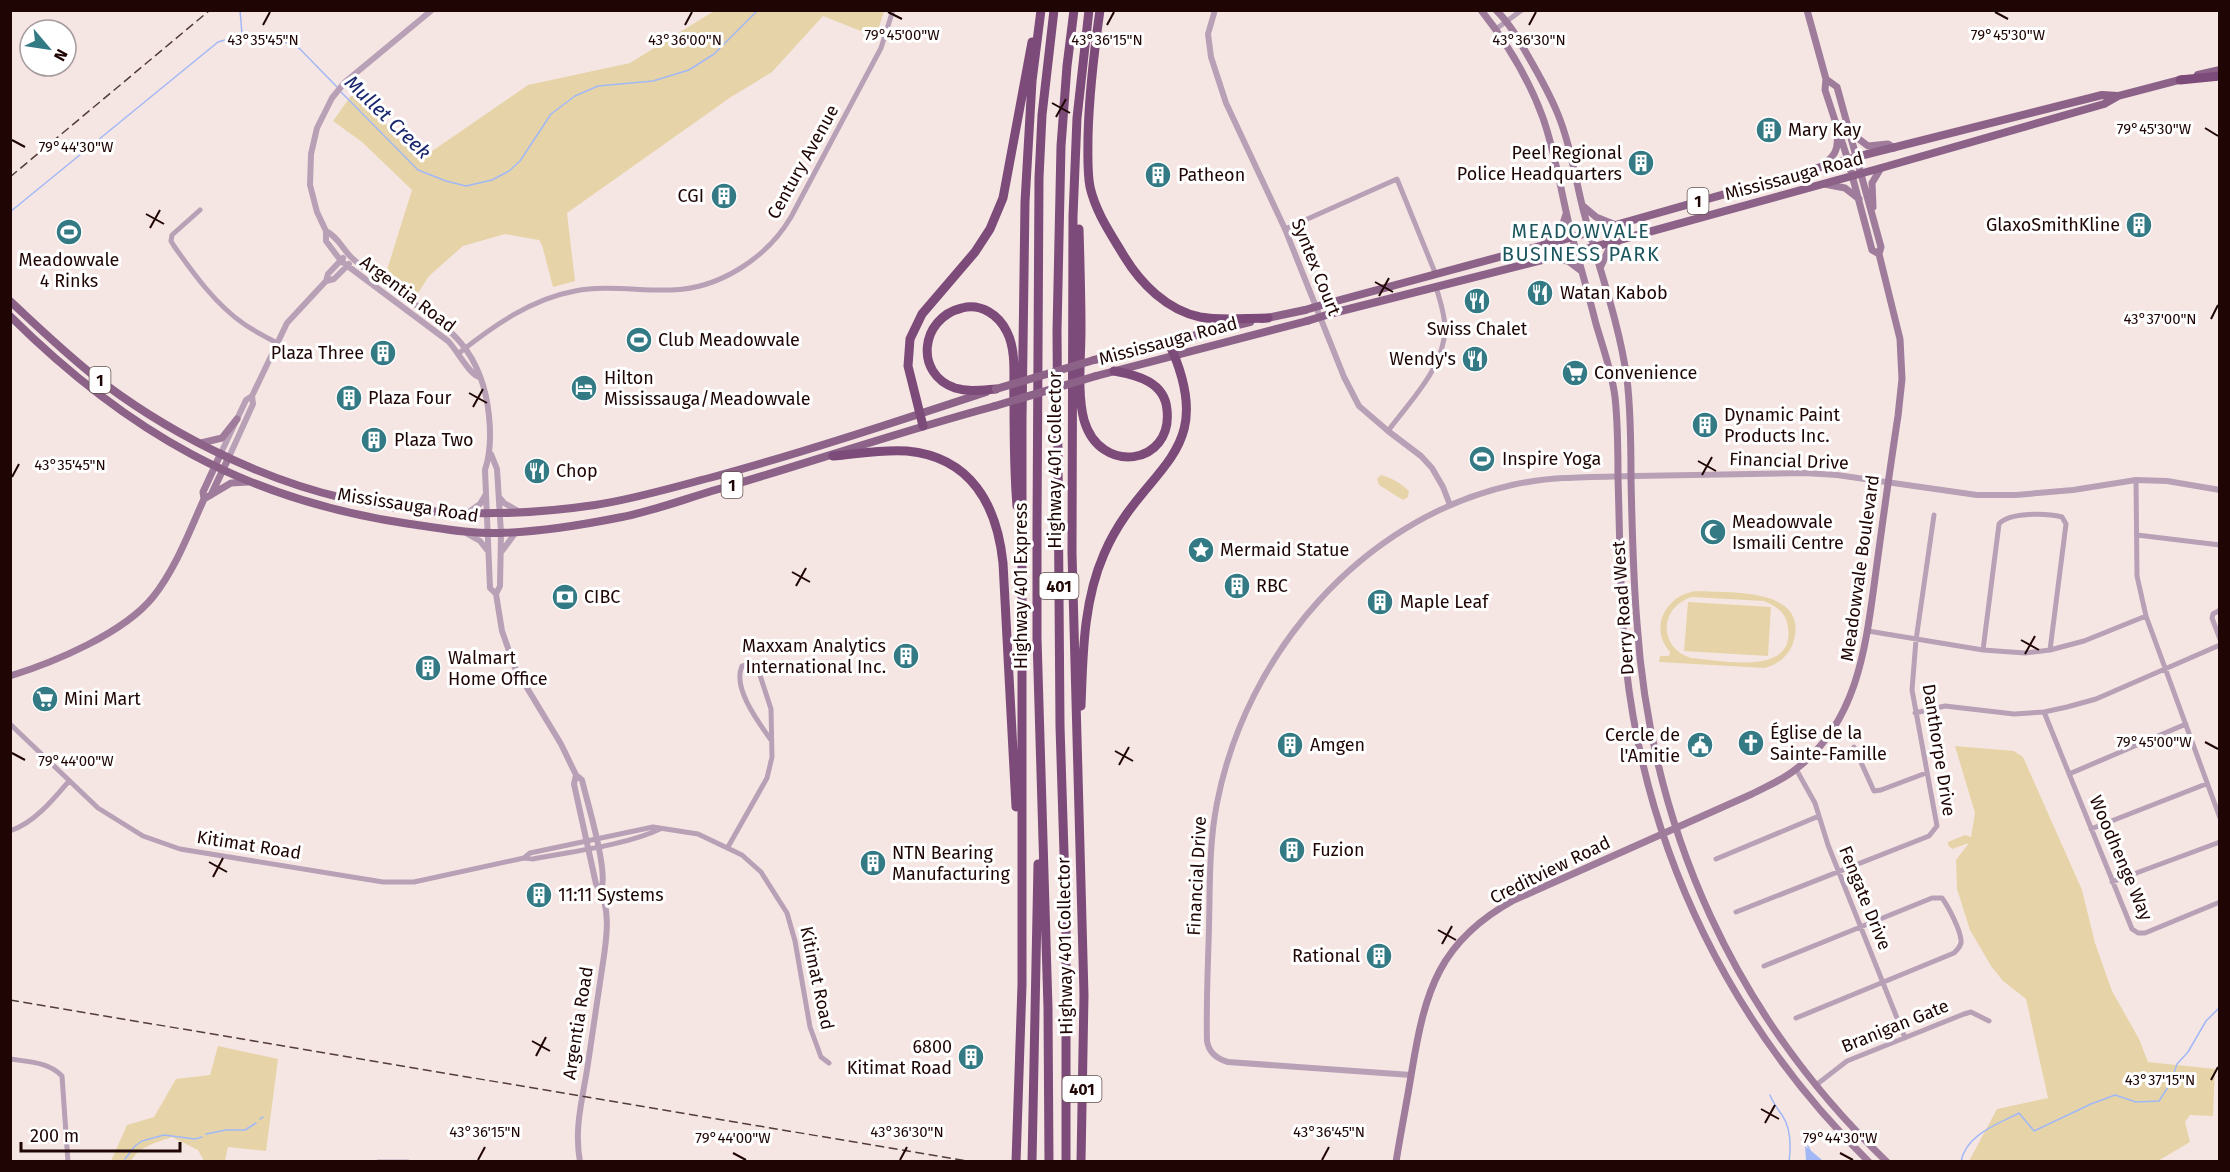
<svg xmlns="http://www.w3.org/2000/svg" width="2230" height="1172" viewBox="0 0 2230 1172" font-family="'Fira Sans',sans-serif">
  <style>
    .green { fill: #e6d4a8; fill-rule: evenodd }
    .water { fill: #a2b8f6 }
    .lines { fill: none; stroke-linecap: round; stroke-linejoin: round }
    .stream { stroke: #a2b8f6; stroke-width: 1.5 }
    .minor { stroke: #b8a0b6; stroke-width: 5 }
    .tertiary { stroke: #b8a0b6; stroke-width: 6 }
    .secondary { stroke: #9f7c9c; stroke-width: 7 }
    .primary { stroke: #8c6289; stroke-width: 8 }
    .motorway { stroke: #7c4b79; stroke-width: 9 }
    .rail { stroke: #533c3a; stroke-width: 1.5; stroke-dasharray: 9 4.5; stroke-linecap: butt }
    .primary-bridge { stroke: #8c6289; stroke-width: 8 }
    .ticks { fill: none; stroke: #1f0604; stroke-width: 2 }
    .labels { text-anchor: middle; stroke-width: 6; stroke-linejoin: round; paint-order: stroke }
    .shield { fill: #fff; stroke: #62514f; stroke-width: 1.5 }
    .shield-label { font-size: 16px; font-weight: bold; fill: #1f0604 }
    .poi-label { font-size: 18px; fill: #1f0604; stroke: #fff; text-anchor: start }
    .street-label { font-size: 18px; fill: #1f0604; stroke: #fff }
    .water-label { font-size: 20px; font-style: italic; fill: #18266c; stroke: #fff }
    .neighbourhood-label { font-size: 20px; letter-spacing: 1.5px; fill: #1c555e; stroke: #fff }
    .ticks-label { font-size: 15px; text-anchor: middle; fill: #1f0604; stroke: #fff; stroke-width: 6; stroke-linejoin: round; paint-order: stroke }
  </style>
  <rect width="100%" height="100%" fill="#f6e6e3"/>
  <path class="green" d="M714 11H884L876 37 823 16 772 72 731 97 567 213 575 281 553 287 542 245 539 240 505 234 463 246 429 276 418 293 386 273 412 190 362 142 333 121 353 93 422 158 528 85 630 63Z
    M1381 475C1392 478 1401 483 1409 491L1408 497 1403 500 1379 485 1377 479Z
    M1697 591C1728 593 1808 587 1794 640 1790 655 1779 664 1765 668L1659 662 1660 656H1669L1670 652C1648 627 1667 594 1697 591ZM1692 597 1764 601C1777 606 1787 614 1788 628 1795 677 1719 660 1691 658 1658 648 1659 607 1692 597Z
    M1688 602 1771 607 1768 656 1684 651Z
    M1955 746 2014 751 2023 757 2082 890 2095 943 2112 991 2139 1039 2148 1062 2215 1069 2213 1116 2190 1115 2185 1122 2190 1142 2158 1161H1969L1997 1109 2048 1098 2026 999 2003 981 1991 966 1970 930 1957 889 1956 860 1969 843 1952 849 1948 845V842L1965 835 1971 837 1975 813Z
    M218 1046 278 1059 266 1151 228 1147 225 1161H204L198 1150 172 1137C158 1142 138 1147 131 1161H111L127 1125 154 1117 176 1079 210 1075Z"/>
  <path class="water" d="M1805 1146 1821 1159 1822 1161H1806Z"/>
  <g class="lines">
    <path class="stream" d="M240 10 242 34
      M340 91 418 170 446 181 466 186 492 180 509 171 520 161 551 114 575 96 598 86 653 81 689 70 714 54 758 10
      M10 212 218 42 242 35 257 34 275 38 299 48 337 87
      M1770 1095C1773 1103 1777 1108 1782 1115 1791 1128 1791 1147 1789 1162
      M260 1119 263 1117
      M206 1134 226 1130H245L256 1123
      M1804 1139 1811 1152
      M125 1159 135 1146 142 1141 164 1135 195 1139 202 1137
      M121 1162V1161
      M1961 1162C1965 1135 1998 1124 2019 1113L2034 1131 2091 1104 2115 1095 2136 1102 2159 1101 2170 1084 2177 1064 2188 1052 2206 1021 2220 1007"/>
    <path class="minor" d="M1496 29 1522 10
      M200 210 172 235 171 241 174 246C193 273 216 305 244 324 254 331 266 337 277 343
      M1285 229 1397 179 1436 275
      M459 353C493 326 531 299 575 291 606 285 639 291 671 290 719 289 767 258 791 217L881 48 893 10
      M1388 431C1410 401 1444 368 1445 329 1445 314 1440 301 1436 287
      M2136 480 2137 576 2146 616 2220 818
      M2137 535 2220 545
      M2220 610 2213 614 2212 618 2220 639
      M1868 631 1983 650 2025 653 2050 650 2084 641 2146 616
      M1983 650 1999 524C2009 512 2047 513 2062 517L2066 524 2050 650
      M2044 712 2132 929 2138 933H2145L2220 902
      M1915 713 1945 706 2014 714 2044 712 2067 707 2096 699 2220 645
      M10 724 98 808 143 836 180 849 383 882H414L524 858 533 859C569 852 627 845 660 829
      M1854 747 1874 791 1881 790 1926 773
      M1796 769 1815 803 1828 845 1905 1038
      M2069 774 2186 724
      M2091 829 2206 784
      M10 831C34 823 53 800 69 781
      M728 847 767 778 772 757 771 709 757 666 751 663 742 666C732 688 759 723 771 740
      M524 858 530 853 653 827 698 834 742 855 761 872 787 913 795 941 810 1027 821 1057 829 1063
      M1716 859 1819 816
      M2112 882 2220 842
      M1736 912 1929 836 1937 826 1912 690 1916 640 1934 515
      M1764 966 1932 898H1942C1948 906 1960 929 1961 940 1962 945 1958 949 1954 953L1796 1018
      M10 1059C29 1062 49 1062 62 1076L68 1162
      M1816 1085 1847 1061 1964 1014 1971 1012 1989 1021
      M378 1162H408"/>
    <path class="tertiary" d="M432 10 345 82 332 98 317 128 311 154 310 185 317 212 326 231V241L341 261 448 341C457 350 469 374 479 377
      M1215 10 1208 34 1211 57 1226 103 1285 229 1344 377 1359 406 1388 431 1421 456 1432 468 1443 487 1450 505
      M326 231C338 237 342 248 351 257 358 264 368 271 376 277 434 320 481 336 489 416 491 435 491 452 485 470L490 588 496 594 502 631 515 668 561 744 576 775 582 780C587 802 609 872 601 890
      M326 281 334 279 349 264
      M221 453 246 400 252 396 287 323 326 281 328 274 343 258
      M491 454 497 469 501 533 500 586 496 594
      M229 457 253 404 252 396
      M499 497 504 503 520 512
      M469 512 480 504 486 494
      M466 533 480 541 487 550
      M502 551 516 532
      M576 775 574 784 596 884C613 907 606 943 602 969 597 1003 592 1036 587 1070 582 1101 574 1129 580 1162
      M1411 1075 1228 1062C1217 1059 1209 1053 1207 1041 1206 1003 1208 965 1209 927 1210 885 1209 844 1217 803 1246 654 1361 519 1512 485 1553 476 1594 477 1635 476 1692 475 1748 474 1804 473L1837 475 1977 495H2016L2073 490 2136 480 2167 481 2220 490"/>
    <path class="secondary" d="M1481 10C1507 43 1529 79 1543 118 1557 158 1562 200 1573 240 1581 268 1589 296 1596 324 1603 348 1612 372 1615 397 1618 424 1618 451 1618 478 1620 541 1620 604 1626 666 1647 856 1733 1028 1869 1162
      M1496 10C1510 24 1519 40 1528 56 1539 75 1549 93 1557 112 1570 143 1575 177 1583 209 1598 266 1619 321 1627 379 1631 412 1631 446 1631 479 1632 527 1633 575 1637 623 1651 831 1736 1018 1887 1162
      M1807 10 1826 79 1825 90 1848 160 1872 250 1879 254
      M1851 133 1868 146 1888 144 1894 148
      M1822 166C1833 157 1839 151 1837 136
      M1824 184 1845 188 1859 199
      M1583 206 1596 217 1616 225
      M1873 207 1872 183 1881 168
      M1545 242 1560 233 1566 214
      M1552 259 1568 261 1580 270
      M1600 268 1609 249 1619 241
      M201 443 222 438 237 419
      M211 495 229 457
      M204 499 231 483 248 482
      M10 676C55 662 124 633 153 597 176 568 189 532 204 499L203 492 221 453
      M1396 1162C1401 1131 1407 1101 1412 1070 1425 991 1439 941 1514 900L1752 794C1767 786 1783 780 1796 769 1859 721 1866 644 1876 571 1883 519 1890 468 1898 416L1902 379 1900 339 1879 254 1881 247 1837 87 1826 79"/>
    <path class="primary" d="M2198 75 2220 70
      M10 301C37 326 64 352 93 375 163 430 256 478 343 498 423 517 514 517 595 505 635 499 674 487 713 477 805 452 895 422 986 392
      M1329 303 1566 239 1856 157 2102 95 2118 96
      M1333 313 1594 247 1881 168 2104 104 2118 96 2183 79
      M10 316C127 432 245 500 410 524 440 528 469 534 500 533 540 532 582 525 622 517 654 511 687 498 719 489 811 462 902 431 995 406
      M1262 319 1305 310
      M1094 360 1250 322
      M1096 376 1307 321"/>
    <path class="motorway" d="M1100 10C1094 52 1089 95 1088 137 1088 154 1087 171 1090 187 1096 213 1111 234 1124 256 1141 284 1167 310 1200 317 1222 321 1246 318 1268 318
      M2180 80 2220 76
      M1079 229C1080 263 1081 296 1081 330 1081 357 1077 394 1084 420 1100 476 1173 465 1167 410 1165 382 1137 375 1114 371
      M996 389C982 390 968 392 955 388 914 374 920 318 962 308 981 303 999 315 1007 332 1017 352 1013 378 1014 400 1014 435 1014 471 1017 506
      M923 426 908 366 910 339 922 314 975 252 990 229 1003 198 1032 42
      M833 456C857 454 883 449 907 451 971 457 997 505 1003 563L1016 807
      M1081 706C1083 655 1083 602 1104 554 1142 464 1223 458 1168 341
      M1016 1162 1022 985V419L1025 202 1032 81 1041 10
      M1032 1162 1038 864
      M1049 1162 1048 1008 1037 638V528L1039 178 1042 115 1054 10
      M1066 1162V916L1060 726 1057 332 1061 146 1067 66 1074 10
      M1081 1162 1084 995 1072 553 1073 216 1077 118 1089 10"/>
    <path class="rail" d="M10 177 210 10
      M10 1000 973 1162"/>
    <path class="primary-bridge" d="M1305 310 1329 303
      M1307 321 1333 313
      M996 389 1094 360
      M995 406 1096 376"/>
  </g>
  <path class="ticks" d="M888 12 902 19M1995 12 2008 19M263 25 270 12M685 25 692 12M1107 25 1114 12M1529 25 1536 12M1052 103 1070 113M1056 117 1066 99M2205 128 2218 136M12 140 25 147M146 214 164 224M150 228 160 210M1375 282 1393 292M1379 296 1389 278M2211 319 2218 305M469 393 487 403M473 407 483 389M1698 461 1716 471M1702 475 1712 457M12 477 19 464M792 572 810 582M796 586 806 568M2021 640 2039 650M2025 654 2035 636M2205 742 2218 749M1115 751 1133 761M12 753 25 760M1119 765 1129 747M209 862 227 872M213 877 223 858M1438 930 1456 940M1442 944 1452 926M532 1041 550 1051M536 1056 546 1037M2211 1080 2218 1067M1761 1109 1779 1119M1765 1123 1775 1105M733 1153 746 1160M1840 1153 1853 1160M478 1160 485 1147M900 1160 907 1147M1322 1160 1329 1147"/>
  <defs>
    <symbol id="building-disc" viewBox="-11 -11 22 22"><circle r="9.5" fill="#347a85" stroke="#fff"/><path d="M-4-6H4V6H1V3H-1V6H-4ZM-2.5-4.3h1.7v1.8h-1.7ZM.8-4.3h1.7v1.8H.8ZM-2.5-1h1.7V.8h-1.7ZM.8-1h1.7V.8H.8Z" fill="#fff"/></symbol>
    <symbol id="stadium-disc" viewBox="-11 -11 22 22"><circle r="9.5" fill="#347a85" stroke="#fff"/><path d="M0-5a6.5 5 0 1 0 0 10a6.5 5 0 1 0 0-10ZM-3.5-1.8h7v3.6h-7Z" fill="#fff"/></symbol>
    <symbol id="restaurant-disc" viewBox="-11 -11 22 22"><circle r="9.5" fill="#347a85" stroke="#fff"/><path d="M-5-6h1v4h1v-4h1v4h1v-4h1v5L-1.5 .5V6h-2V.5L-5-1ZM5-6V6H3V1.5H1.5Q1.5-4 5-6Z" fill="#fff"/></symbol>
    <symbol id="supermarket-disc" viewBox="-11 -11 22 22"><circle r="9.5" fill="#347a85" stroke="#fff"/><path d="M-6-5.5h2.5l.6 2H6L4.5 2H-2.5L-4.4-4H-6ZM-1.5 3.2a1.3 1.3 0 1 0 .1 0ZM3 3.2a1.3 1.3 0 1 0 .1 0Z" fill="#fff"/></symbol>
    <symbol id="hotel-disc" viewBox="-11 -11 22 22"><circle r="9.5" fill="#347a85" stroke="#fff"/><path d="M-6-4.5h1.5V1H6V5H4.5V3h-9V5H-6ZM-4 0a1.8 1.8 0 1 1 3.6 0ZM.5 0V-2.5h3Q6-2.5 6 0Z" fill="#fff"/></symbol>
    <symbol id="mosque-disc" viewBox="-11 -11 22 22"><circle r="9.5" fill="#347a85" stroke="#fff"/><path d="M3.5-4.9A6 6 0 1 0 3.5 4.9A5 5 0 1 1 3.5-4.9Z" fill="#fff"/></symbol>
    <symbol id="sight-disc" viewBox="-11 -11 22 22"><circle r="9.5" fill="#347a85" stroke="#fff"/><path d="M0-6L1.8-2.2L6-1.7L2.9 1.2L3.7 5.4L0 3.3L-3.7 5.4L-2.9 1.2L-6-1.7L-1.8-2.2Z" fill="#fff"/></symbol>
    <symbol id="bank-disc" viewBox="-11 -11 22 22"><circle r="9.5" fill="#347a85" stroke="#fff"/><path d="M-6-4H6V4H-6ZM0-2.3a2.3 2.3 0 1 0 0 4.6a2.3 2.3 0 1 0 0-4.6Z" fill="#fff"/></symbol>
    <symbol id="church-disc" viewBox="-11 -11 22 22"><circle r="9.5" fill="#347a85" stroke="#fff"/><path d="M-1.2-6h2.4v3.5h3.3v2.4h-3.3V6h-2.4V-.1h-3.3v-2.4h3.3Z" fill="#fff"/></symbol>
    <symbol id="civic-disc" viewBox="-11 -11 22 22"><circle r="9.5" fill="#347a85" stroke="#fff"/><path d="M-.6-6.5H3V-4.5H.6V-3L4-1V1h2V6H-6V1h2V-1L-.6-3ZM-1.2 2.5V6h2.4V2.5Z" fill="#fff"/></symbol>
  </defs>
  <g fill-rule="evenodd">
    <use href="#building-disc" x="1754" y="115" width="30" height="30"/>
    <use href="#building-disc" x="1626" y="148" width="30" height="30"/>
    <use href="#building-disc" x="1143" y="160" width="30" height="30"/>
    <use href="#building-disc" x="709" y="181" width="30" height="30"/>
    <use href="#building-disc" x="2124" y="210" width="30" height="30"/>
    <use href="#stadium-disc" x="54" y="217" width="30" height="30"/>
    <use href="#restaurant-disc" x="1525" y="278" width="30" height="30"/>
    <use href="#restaurant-disc" x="1462" y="286" width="30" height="30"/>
    <use href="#stadium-disc" x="624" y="325" width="30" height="30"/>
    <use href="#building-disc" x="368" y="338" width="30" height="30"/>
    <use href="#restaurant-disc" x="1460" y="344" width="30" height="30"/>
    <use href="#supermarket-disc" x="1560" y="358" width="30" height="30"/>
    <use href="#hotel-disc" x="569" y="373" width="30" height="30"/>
    <use href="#building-disc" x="334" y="383" width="30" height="30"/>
    <use href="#building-disc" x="1690" y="410" width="30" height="30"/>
    <use href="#building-disc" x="359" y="425" width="30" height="30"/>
    <use href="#stadium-disc" x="1467" y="444" width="30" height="30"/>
    <use href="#restaurant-disc" x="522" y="456" width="30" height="30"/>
    <use href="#mosque-disc" x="1698" y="517" width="30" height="30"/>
    <use href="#sight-disc" x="1186" y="535" width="30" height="30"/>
    <use href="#building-disc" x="1222" y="571" width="30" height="30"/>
    <use href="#bank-disc" x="550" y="582" width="30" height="30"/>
    <use href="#building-disc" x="1365" y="587" width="30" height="30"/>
    <use href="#building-disc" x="891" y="641" width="30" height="30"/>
    <use href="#building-disc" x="413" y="653" width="30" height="30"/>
    <use href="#supermarket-disc" x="30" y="684" width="30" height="30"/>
    <use href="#church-disc" x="1736" y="728" width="30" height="30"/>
    <use href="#building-disc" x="1275" y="730" width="30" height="30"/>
    <use href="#civic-disc" x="1685" y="730" width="30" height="30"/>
    <use href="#building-disc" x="1277" y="835" width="30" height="30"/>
    <use href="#building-disc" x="858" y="848" width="30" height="30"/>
    <use href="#building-disc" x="524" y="880" width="30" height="30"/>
    <use href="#building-disc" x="1364" y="941" width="30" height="30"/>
    <use href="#building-disc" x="956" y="1042" width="30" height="30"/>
  </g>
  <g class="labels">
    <g class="shield">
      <rect x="1687.5" y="188" width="21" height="26" rx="4.5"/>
      <rect x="89.5" y="367" width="21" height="26" rx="4.5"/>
      <rect x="721.5" y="472" width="21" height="26" rx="4.5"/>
      <rect x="1039.5" y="573" width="39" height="26" rx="4.5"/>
      <rect x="1062.5" y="1076" width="39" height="26" rx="4.5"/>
    </g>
    <g class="shield-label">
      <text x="1698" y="207">1</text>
      <text x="100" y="386">1</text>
      <text x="732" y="491">1</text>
      <text x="1059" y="592">401</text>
      <text x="1082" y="1095">401</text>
    </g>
    <g class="poi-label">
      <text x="1788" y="136">Mary Kay</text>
      <text x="1622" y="159" text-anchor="end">Peel Regional<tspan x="1622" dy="21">Police Headquarters</tspan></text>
      <text x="1178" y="181">Patheon</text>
      <text x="704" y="202" text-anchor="end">CGI</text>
      <text x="2120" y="231" text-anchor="end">GlaxoSmithKline</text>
      <text x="69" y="266" text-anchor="middle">Meadowvale<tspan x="69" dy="21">4 Rinks</tspan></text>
      <text x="1560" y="299">Watan Kabob</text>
      <text x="1477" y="335" text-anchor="middle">Swiss Chalet</text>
      <text x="658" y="346">Club Meadowvale</text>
      <text x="364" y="359" text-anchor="end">Plaza Three</text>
      <text x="1456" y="365" text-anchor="end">Wendy's</text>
      <text x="1594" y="379">Convenience</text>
      <text x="604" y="384">Hilton<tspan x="604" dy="21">Mississauga/Meadowvale</tspan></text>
      <text x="368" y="404">Plaza Four</text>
      <text x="1724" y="421">Dynamic Paint<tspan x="1724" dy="21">Products Inc.</tspan></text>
      <text x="394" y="446">Plaza Two</text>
      <text x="1502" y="465">Inspire Yoga</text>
      <text x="556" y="477">Chop</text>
      <text x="1732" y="528">Meadowvale<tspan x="1732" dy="21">Ismaili Centre</tspan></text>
      <text x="1220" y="556">Mermaid Statue</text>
      <text x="1256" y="592">RBC</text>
      <text x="584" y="603">CIBC</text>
      <text x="1400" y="608">Maple Leaf</text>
      <text x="886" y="652" text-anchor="end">Maxxam Analytics<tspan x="886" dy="21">International Inc.</tspan></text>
      <text x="448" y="664">Walmart<tspan x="448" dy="21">Home Office</tspan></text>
      <text x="64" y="705">Mini Mart</text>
      <text x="1770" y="739">Église de la<tspan x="1770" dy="21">Sainte-Famille</tspan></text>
      <text x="1680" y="741" text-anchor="end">Cercle de<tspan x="1680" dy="21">l'Amitie</tspan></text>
      <text x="1310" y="751">Amgen</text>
      <text x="1312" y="856">Fuzion</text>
      <text x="892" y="859">NTN Bearing<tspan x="892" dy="21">Manufacturing</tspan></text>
      <text x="558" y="901">11:11 Systems</text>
      <text x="1360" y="962" text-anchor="end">Rational</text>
      <text x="952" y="1053" text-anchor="end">6800<tspan x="952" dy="21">Kitimat Road</tspan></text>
    </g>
    <g class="street-label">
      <text transform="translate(803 162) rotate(-61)" y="6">Century Avenue</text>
      <text transform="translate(1794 176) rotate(-15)" y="6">Mississauga Road</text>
      <text transform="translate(1316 267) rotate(68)" y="6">Syntex Court</text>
      <text transform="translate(408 294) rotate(37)" y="6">Argentia Road</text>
      <text transform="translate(1168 341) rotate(-15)" y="6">Mississauga Road</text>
      <text transform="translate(1055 460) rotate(-90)" y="6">Highway 401 Collector</text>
      <text transform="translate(1789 461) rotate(2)" y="6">Financial Drive</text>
      <text transform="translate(408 505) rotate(9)" y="6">Mississauga Road</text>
      <text transform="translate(1860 568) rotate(-82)" y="6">Meadowvale Boulevard</text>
      <text transform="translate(1021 586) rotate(-90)" y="6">Highway 401 Express</text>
      <text transform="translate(1623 608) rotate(-94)" y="6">Derry Road West</text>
      <text transform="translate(1939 750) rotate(81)" y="6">Danthorpe Drive</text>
      <text transform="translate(249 845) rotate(9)" y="6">Kitimat Road</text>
      <text transform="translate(2121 858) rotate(67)" y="6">Woodhenge Way</text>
      <text transform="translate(1550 870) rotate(-26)" y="6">Creditview Road</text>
      <text transform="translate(1197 876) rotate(-87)" y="6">Financial Drive</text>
      <text transform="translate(1865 898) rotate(68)" y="6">Fengate Drive</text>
      <text transform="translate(1065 946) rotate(-91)" y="6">Highway 401 Collector</text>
      <text transform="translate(817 978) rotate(78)" y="6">Kitimat Road</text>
      <text transform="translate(578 1023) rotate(-81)" y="6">Argentia Road</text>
      <text transform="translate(1895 1026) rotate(-22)" y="6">Branigan Gate</text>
    </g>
    <g class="water-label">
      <text transform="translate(388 117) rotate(44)" y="7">Mullet Creek</text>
    </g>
    <g class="neighbourhood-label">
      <text x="1581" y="238">MEADOWVALE<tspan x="1581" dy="23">BUSINESS PARK</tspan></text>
    </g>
  </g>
  <g class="ticks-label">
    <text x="902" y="40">79°45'00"W</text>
    <text x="2008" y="40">79°45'30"W</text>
    <text x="263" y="45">43°35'45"N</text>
    <text x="685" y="45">43°36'00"N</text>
    <text x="1107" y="45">43°36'15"N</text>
    <text x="1529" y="45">43°36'30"N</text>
    <text x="2154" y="134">79°45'30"W</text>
    <text x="76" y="152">79°44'30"W</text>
    <text x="2160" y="324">43°37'00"N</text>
    <text x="70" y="470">43°35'45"N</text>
    <text x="2154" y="747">79°45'00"W</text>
    <text x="76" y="766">79°44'00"W</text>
    <text x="2160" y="1085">43°37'15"N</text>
    <text x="485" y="1137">43°36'15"N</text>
    <text x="907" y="1137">43°36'30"N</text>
    <text x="1329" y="1137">43°36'45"N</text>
    <text x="733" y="1143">79°44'00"W</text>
    <text x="1840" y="1143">79°44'30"W</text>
  </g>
  <rect width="2230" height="1172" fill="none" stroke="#1f0604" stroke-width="24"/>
  <g transform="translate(48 48) rotate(119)"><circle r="28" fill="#ffffff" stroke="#a59b9b" stroke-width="1.5"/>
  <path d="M0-4.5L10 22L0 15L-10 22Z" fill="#347a85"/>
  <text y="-9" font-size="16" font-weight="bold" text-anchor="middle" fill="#1f0604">N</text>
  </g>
  <path d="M21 1142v9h159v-9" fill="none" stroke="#1f0604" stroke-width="3"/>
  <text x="30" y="1142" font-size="18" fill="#1f0604" stroke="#ffffff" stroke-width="4.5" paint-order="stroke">200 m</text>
</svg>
